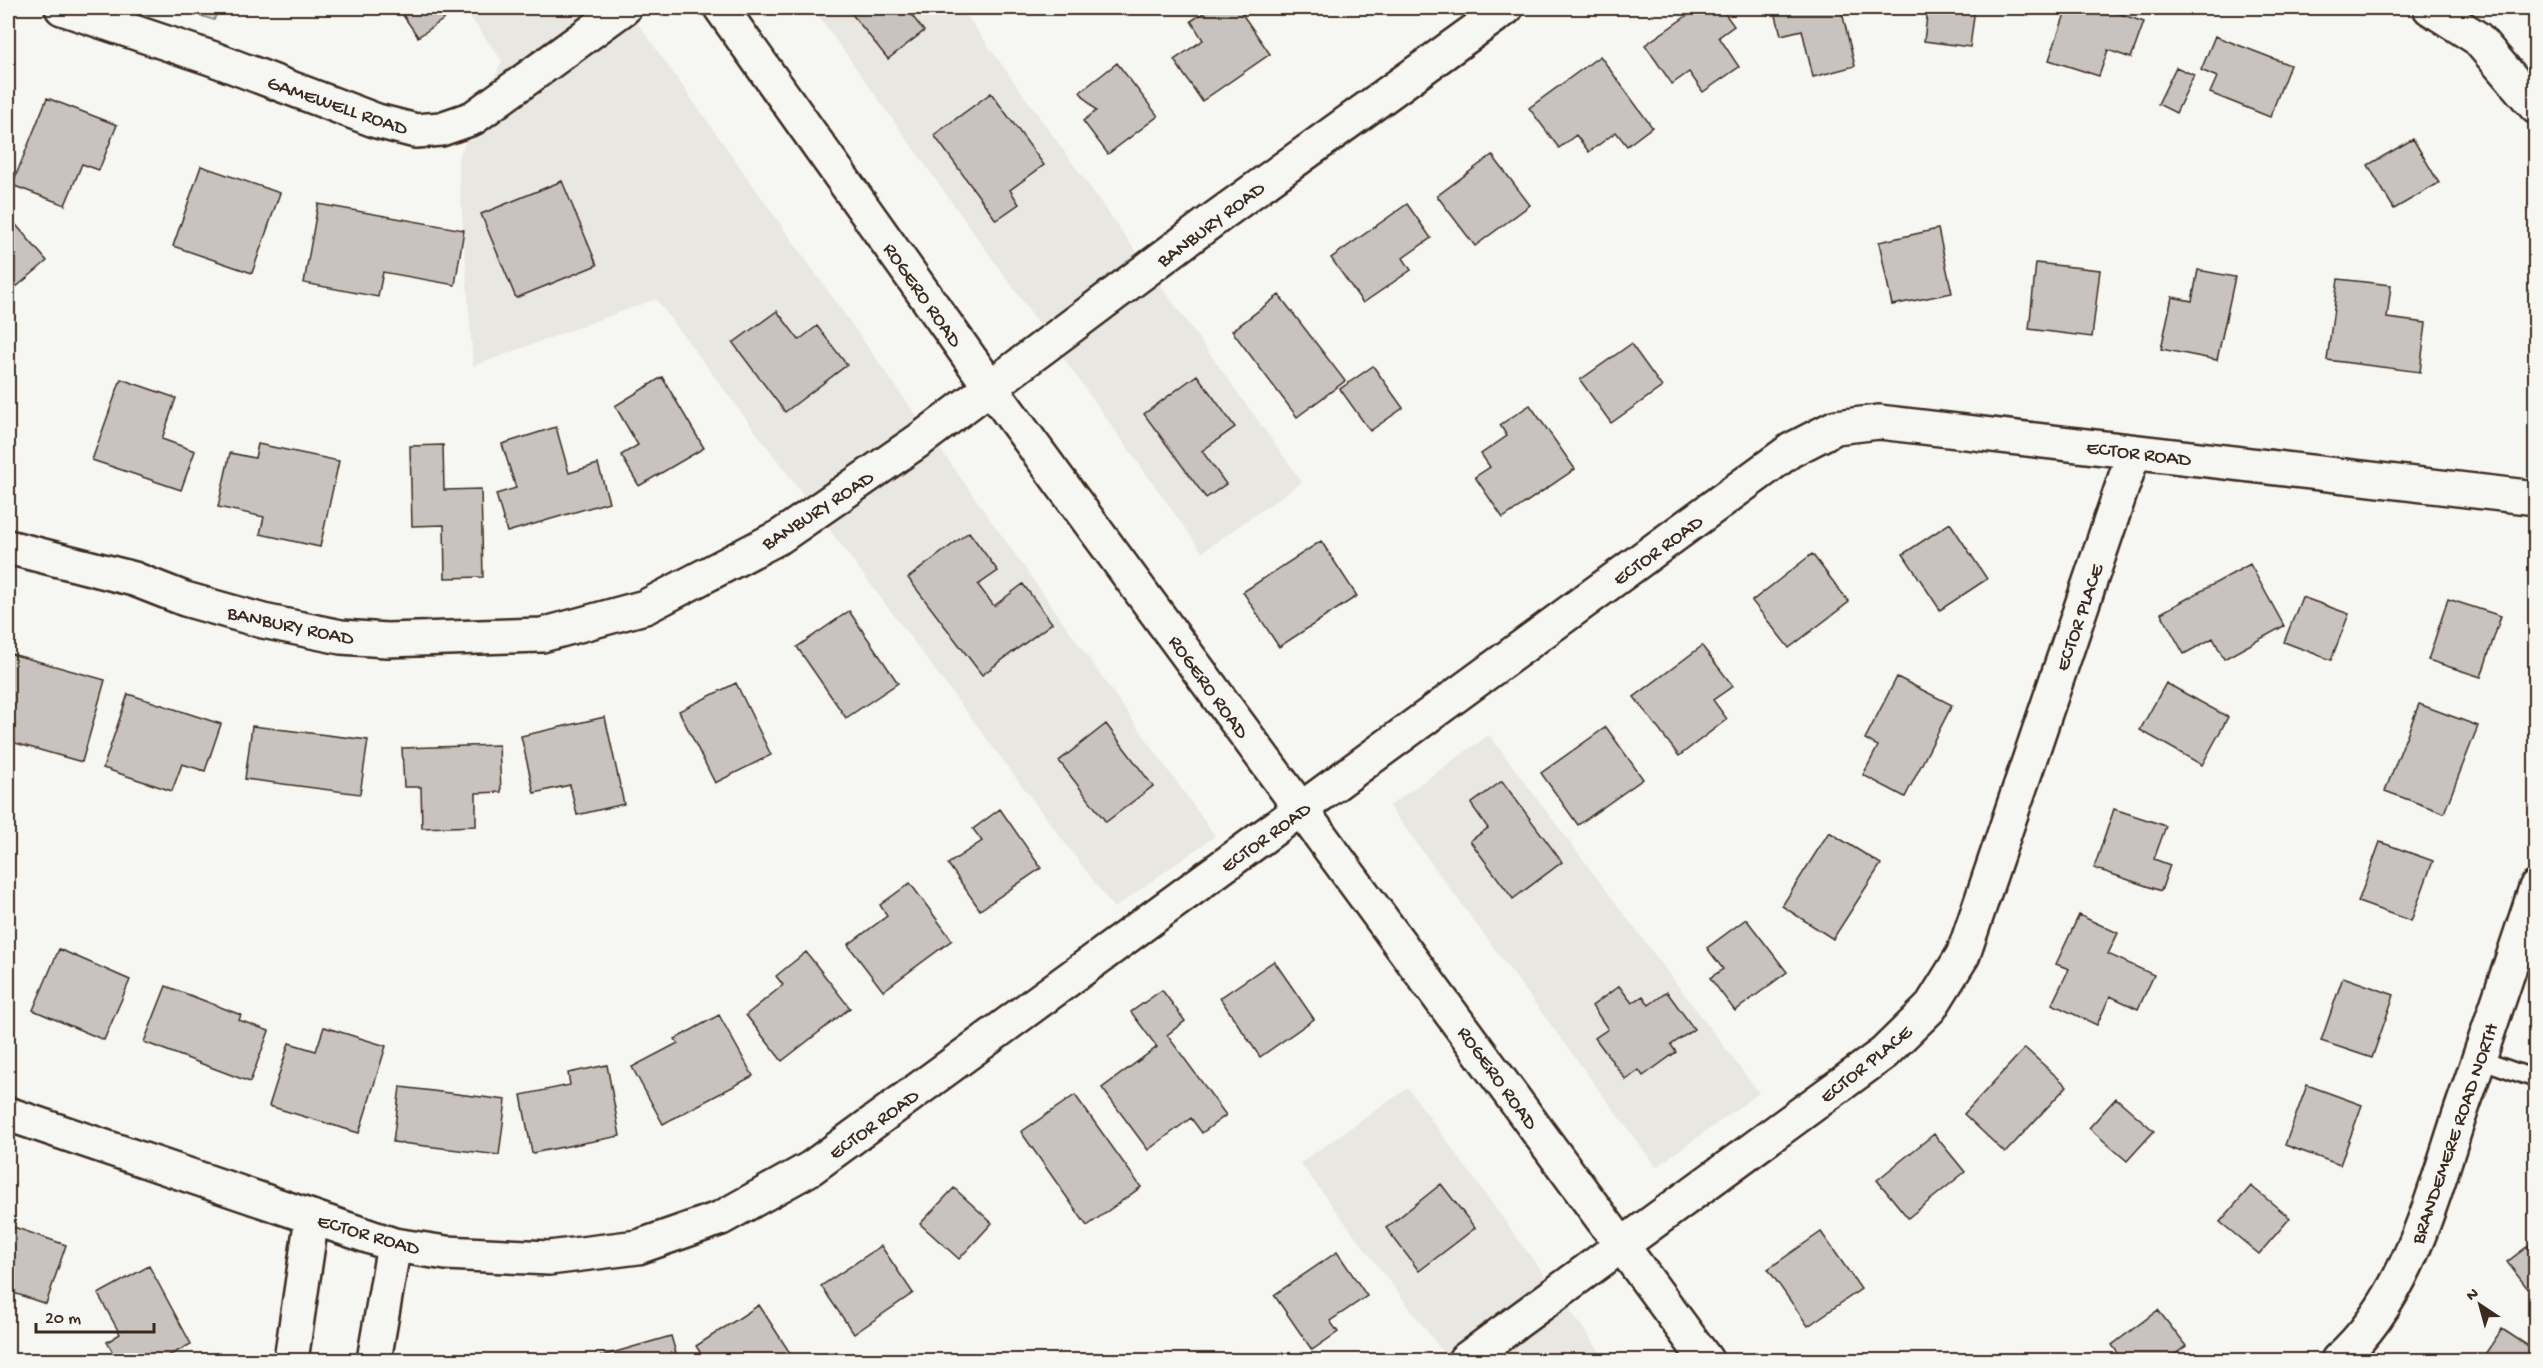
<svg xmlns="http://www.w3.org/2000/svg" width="2543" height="1368" viewBox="0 0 2543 1368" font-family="'Gochi Hand',sans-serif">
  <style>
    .built { fill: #e8e7e2 }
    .forest { fill: url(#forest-crowns); stroke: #8a8278; stroke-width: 1.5 }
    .building { fill: #c8c3be; stroke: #3b2a1e; stroke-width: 1.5 }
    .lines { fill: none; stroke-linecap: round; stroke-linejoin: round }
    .service-casing { stroke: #3b2a1e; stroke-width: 21 }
    .minor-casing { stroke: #3b2a1e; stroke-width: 38 }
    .secondary-casing { stroke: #3b2a1e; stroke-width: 38 }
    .service { stroke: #f6f6f2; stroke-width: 16 }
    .minor { stroke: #f6f6f2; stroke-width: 33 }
    .secondary { stroke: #f6f6f2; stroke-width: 33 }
    .labels { text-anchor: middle; stroke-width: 4.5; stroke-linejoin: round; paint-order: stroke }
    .street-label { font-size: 20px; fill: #3b2a1e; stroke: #f6f6f2 }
  </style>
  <defs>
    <pattern id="forest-crowns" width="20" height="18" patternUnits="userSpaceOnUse" patternTransform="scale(1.5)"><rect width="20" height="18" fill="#dad9d3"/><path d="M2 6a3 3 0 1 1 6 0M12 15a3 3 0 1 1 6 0" fill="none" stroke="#bcbab5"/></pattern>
  </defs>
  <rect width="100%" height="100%" fill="#f6f6f2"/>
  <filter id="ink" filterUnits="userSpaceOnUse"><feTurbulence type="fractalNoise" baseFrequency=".0167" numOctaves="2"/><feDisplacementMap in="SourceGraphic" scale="12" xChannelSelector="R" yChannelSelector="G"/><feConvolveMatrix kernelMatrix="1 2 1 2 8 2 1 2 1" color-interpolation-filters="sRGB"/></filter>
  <g filter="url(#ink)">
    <path class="built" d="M464 8H627L1215 836 1114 908 656 299 473 366 458 159 502 61Z
      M813 8H961L1302 482 1202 552Z
      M1489 735 1759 1093 1656 1167 1389 806Z
      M1408 1088 1606 1360H1449L1300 1163Z"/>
    <path class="forest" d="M176 8H219L214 20Z"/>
    <path class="building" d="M398 8H460L418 37Z
      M847 8H906L924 31 888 59Z
      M1211 8H1238L1270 54 1202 101 1174 60 1203 40 1191 21Z
      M1698 8H1721L1734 26 1719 37 1739 67 1703 92 1689 72 1672 84 1645 45Z
      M1774 8H1841L1855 66 1813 77 1802 30 1781 35Z
      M1928 8H1975L1970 47 1924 41Z
      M2067 8H2103L2144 22 2131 58 2108 50 2099 76 2049 60Z
      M2215 36 2290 65 2270 117 2210 93 2217 77 2201 70Z
      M1600 56 1652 127 1627 146 1616 132 1589 152 1576 135 1559 148 1529 108Z
      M1117 63 1158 116 1108 154 1083 121 1096 111 1080 92Z
      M2176 67 2194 75 2176 113 2158 104Z
      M991 93 1044 165 1010 190 1019 204 996 220 934 135Z
      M47 98 117 125 99 170 82 164 65 205 12 185Z
      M2413 139 2439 183 2394 209 2368 165Z
      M1492 155 1530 205 1475 246 1437 196Z
      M201 166 280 193 252 273 173 246Z
      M562 181 597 265 516 298 481 214Z
      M318 204 464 230 455 285 383 272 378 297 304 283Z
      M1407 204 1431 238 1403 258 1411 270 1363 303 1331 258Z
      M11 219 47 261 8 294V222Z
      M1938 229 1952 293 1892 305 1879 242Z
      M2036 263 2100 270 2092 337 2029 329Z
      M2198 270 2235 277 2217 360 2161 349 2172 297 2192 301Z
      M2338 279 2391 285 2387 318 2426 323 2420 372 2327 360Z
      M1279 295 1345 381 1297 417 1232 331Z
      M777 311 799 340 817 326 847 365 785 412 733 343Z
      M1631 344 1662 387 1611 423 1580 380Z
      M1373 366 1403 408 1370 431 1340 389Z
      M1197 375 1235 427 1202 451 1226 484 1206 498 1144 414Z
      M662 377 704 448 639 486 621 455 638 445 615 406Z
      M121 379 176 398 162 439 195 451 181 490 92 460Z
      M1530 405 1575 469 1503 518 1475 477 1490 467 1481 454 1507 436 1500 425Z
      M556 427 569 473 598 464 609 502 507 532 496 494 516 488 502 444Z
      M258 444 339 461 320 547 260 534 264 517 218 507 230 453 255 458Z
      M443 445 444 490 481 489 483 577 445 578 444 525 412 526 410 446Z
      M1950 523 1987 579 1940 610 1903 554Z
      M969 532 998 571 978 585 994 606 1023 584 1052 623 982 675 908 578Z
      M1321 541 1357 596 1279 647 1243 592Z
      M1812 554 1849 602 1789 648 1752 601Z
      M2250 564 2284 626 2224 659 2213 638 2184 654 2161 613Z
      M2302 597 2349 614 2331 660 2284 642Z
      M2448 599 2501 616 2481 677 2428 660Z
      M849 611 898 683 846 718 797 647Z
      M1702 646 1733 686 1713 700 1727 719 1679 756 1634 697Z
      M8 653 105 680 82 762 8 741Z
      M1897 677 1952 705 1905 797 1863 775 1878 746 1865 739Z
      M736 683 771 755 715 783 679 711Z
      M2166 683 2228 717 2202 765 2140 730Z
      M128 694 221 724 205 771 182 764 172 791 103 768Z
      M2419 704 2478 726 2444 813 2385 791Z
      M605 717 624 804 577 815 570 785 534 793 521 736Z
      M1106 724 1153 786 1106 822 1059 761Z
      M252 726 368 740 360 794 245 779Z
      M1606 727 1643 779 1578 825 1541 773Z
      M499 745 501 792 476 793V826L422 828 421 787H404L402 748Z
      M1502 781 1562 862 1513 899 1470 841 1488 828 1471 804Z
      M1000 809 1041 868 980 910 948 864 982 841 973 829Z
      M2114 809 2166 826 2154 859 2170 865 2161 891 2094 868Z
      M1829 832 1881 864 1833 939 1782 906Z
      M2380 842 2433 861 2411 921 2358 902Z
      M910 883 952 940 883 991 848 945 887 916 880 905Z
      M2079 915 2118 933 2108 954 2154 975 2138 1009 2110 996 2097 1025 2052 1004 2069 969 2056 964Z
      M1746 919 1787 972 1735 1011 1710 978 1723 969 1707 948Z
      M59 949 130 980 104 1040 33 1010Z
      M806 952 850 1008 782 1061 746 1015 783 985 776 976Z
      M1274 961 1314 1019 1260 1057 1220 998Z
      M8 962 15 964 8 987Z
      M2343 977 2394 995 2372 1058 2321 1041Z
      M166 986 241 1015 239 1020 269 1031 250 1082 144 1042Z
      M1619 986 1632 1003 1643 996 1649 1005 1667 992 1694 1029 1671 1045 1676 1052 1643 1076 1639 1070 1626 1080 1595 1038 1608 1029 1592 1006Z
      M1162 990 1185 1021 1167 1035 1226 1115 1202 1133 1191 1118 1148 1150 1102 1088 1157 1047 1131 1012Z
      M719 1015 753 1076 663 1124 632 1067 678 1043 675 1039Z
      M324 1027 386 1046 359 1133 269 1106 289 1043 316 1051Z
      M2025 1048 2067 1086 2005 1153 1964 1114Z
      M607 1065 620 1136 532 1153 521 1095 570 1085 568 1073Z
      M2307 1085 2362 1105 2340 1165 2285 1145Z
      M400 1087 506 1100 499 1155 393 1142Z
      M1075 1095 1141 1187 1087 1226 1021 1132Z
      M2116 1098 2154 1131 2127 1161 2089 1128Z
      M1934 1134 1965 1172 1908 1218 1877 1180Z
      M1441 1184 1475 1228 1419 1271 1386 1228Z
      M2251 1186 2290 1218 2259 1254 2220 1222Z
      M954 1188 992 1223 959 1259 920 1224Z
      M8 1225 66 1245 46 1304 8 1291Z
      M1821 1232 1861 1289 1808 1326 1768 1269Z
      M2536 1240V1299L2507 1262Z
      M881 1246 913 1293 854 1334 821 1286Z
      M1337 1252 1367 1296 1330 1321 1338 1332 1312 1350 1274 1295Z
      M149 1266 191 1344 161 1360H117L107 1342 120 1334 98 1294Z
      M759 1305 790 1353 779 1360H705L696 1346Z
      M2158 1310 2186 1346 2167 1360H2123L2112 1345Z
      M2502 1329 2536 1351V1360H2481Z
      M671 1336 678 1360H599L598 1357Z
      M2060 1354 2064 1360H2052Z"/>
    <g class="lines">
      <defs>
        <path id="service" d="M2479 1059 2536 1079"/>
        <path id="minor" d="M62 8 211 58 377 121 416 131 441 129 473 118 624 8
          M2430 8 2477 38 2536 107
          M8 547 134 579 185 599 263 621 341 637 387 640 542 635 645 607 781 536 921 439 1217 217 1506 8
          M8 1114 394 1245 446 1253 549 1258 638 1247 721 1218 811 1168 1791 450 1836 427 1879 422 2536 498
          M291 1360 312 1217
          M374 1360 394 1245
          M1465 1360 1884 1053 1930 1008 1963 955 2134 452
          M2338 1360C2410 1296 2433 1193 2463 1105 2488 1033 2512 961 2536 888"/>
        <path id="secondary" d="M721 8 991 388 1706 1360"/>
      </defs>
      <use href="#service" class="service-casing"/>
      <use href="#minor" class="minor-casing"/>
      <use href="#secondary" class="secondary-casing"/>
      <use href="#service" class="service"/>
      <use href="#minor" class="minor"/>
      <use href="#secondary" class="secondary"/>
    </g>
  </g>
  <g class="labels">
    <g class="street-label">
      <text transform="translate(338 104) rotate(19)" y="7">GAMEWELL ROAD</text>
      <text transform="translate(1210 223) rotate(-37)" y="7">BANBURY ROAD</text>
      <text transform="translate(924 294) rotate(55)" y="7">ROGERO ROAD</text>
      <text transform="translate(2139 452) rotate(7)" y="7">ECTOR ROAD</text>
      <text transform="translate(817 509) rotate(-33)" y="7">BANBURY ROAD</text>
      <text transform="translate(1657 549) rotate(-36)" y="7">ECTOR ROAD</text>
      <text transform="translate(2078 617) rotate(-71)" y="7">ECTOR PLACE</text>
      <text transform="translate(291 624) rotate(12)" y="7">BANBURY ROAD</text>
      <text transform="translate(1210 686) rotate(54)" y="7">ROGERO ROAD</text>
      <text transform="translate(1265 836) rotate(-36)" y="7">ECTOR ROAD</text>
      <text transform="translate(1865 1063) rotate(-39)" y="7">ECTOR PLACE</text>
      <text transform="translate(1499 1077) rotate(54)" y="7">ROGERO ROAD</text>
      <text transform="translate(873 1123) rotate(-36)" y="7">ECTOR ROAD</text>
      <text transform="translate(2453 1133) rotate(-71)" y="7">BRANDEMERE ROAD NORTH</text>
      <text transform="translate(369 1233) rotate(16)" y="7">ECTOR ROAD</text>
    </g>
  </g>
  <rect width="2543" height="1368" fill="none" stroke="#f6f6f2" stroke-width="30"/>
  <rect x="15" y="15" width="2513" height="1338" fill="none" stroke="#3b2a1e" stroke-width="2" filter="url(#ink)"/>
  <g transform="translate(2480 1305) rotate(324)" stroke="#f6f6f2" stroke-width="4.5" paint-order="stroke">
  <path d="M0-4.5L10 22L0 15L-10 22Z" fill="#3b2a1e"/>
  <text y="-9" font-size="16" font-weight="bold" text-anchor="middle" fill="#3b2a1e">N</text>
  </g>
  <path d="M36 1323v9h118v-9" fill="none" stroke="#3b2a1e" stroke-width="3"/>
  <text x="45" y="1323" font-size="18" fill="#3b2a1e" stroke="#f6f6f2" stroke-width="4.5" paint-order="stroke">20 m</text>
</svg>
